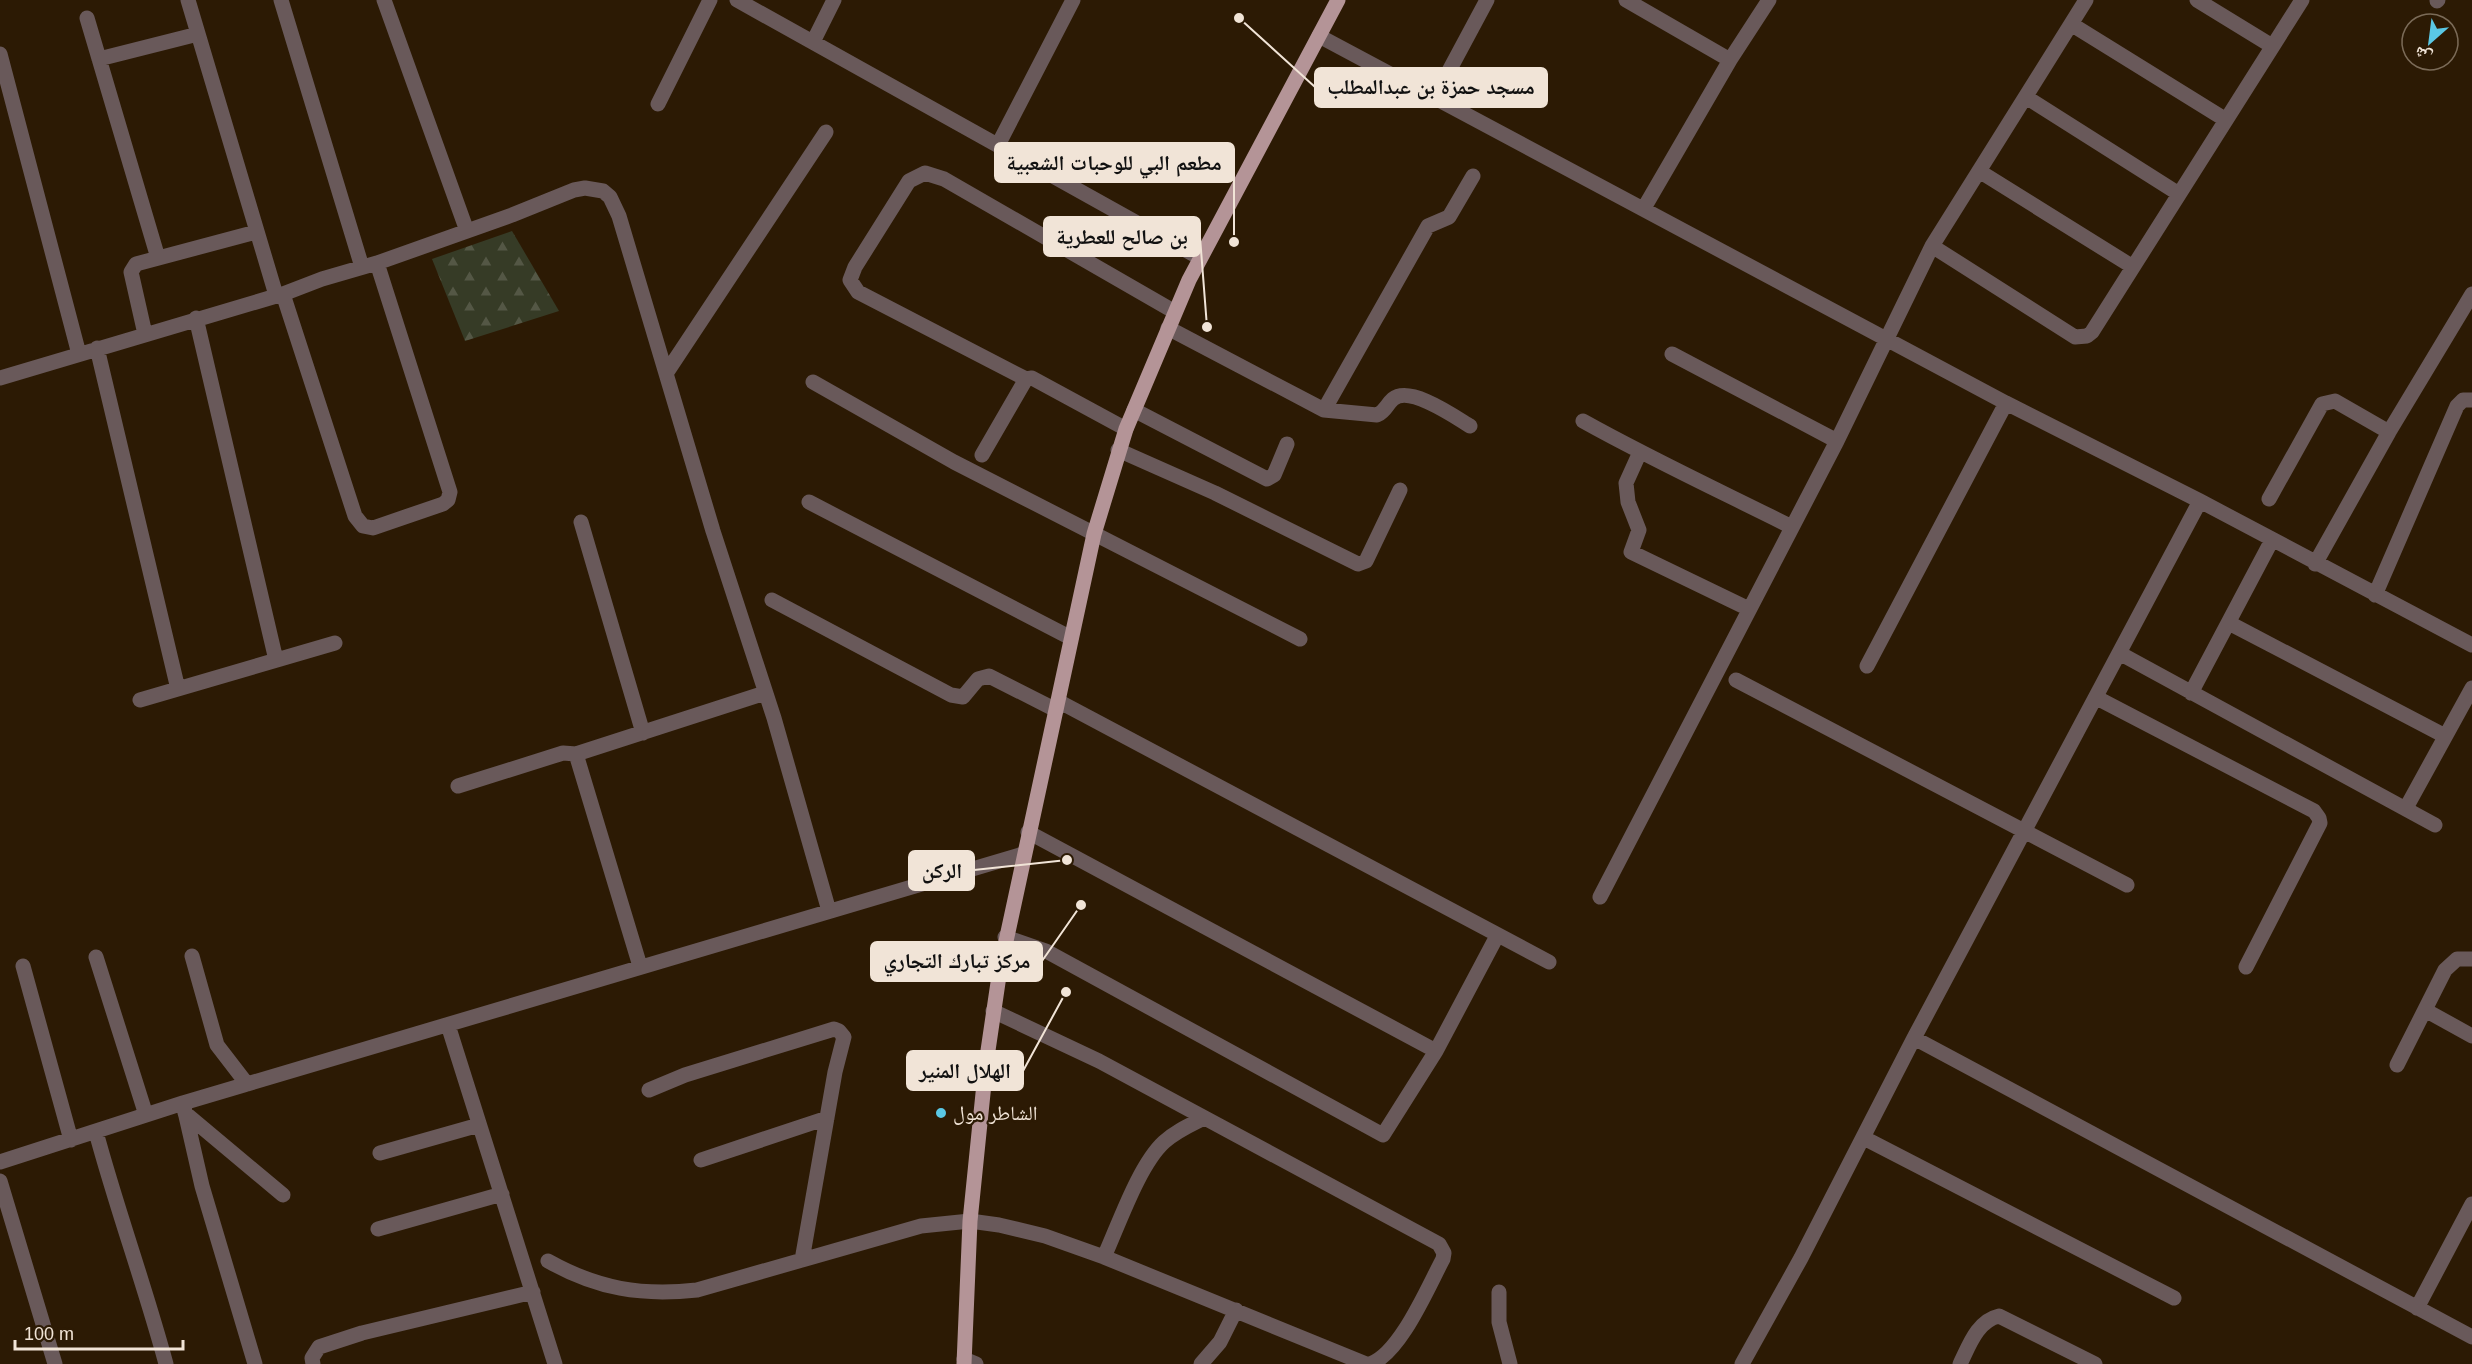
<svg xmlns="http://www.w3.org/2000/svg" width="2472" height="1364" viewBox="0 0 2472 1364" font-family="Helvetica,'Noto Naskh Arabic',sans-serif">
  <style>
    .forest { fill: url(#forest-firs) }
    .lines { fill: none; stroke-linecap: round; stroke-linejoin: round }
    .minor { stroke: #69595a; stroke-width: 15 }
    .major { stroke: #b49497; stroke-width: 15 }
    .poi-dot { fill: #5ac8e5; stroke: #2c1a04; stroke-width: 2 }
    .labels { text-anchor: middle; stroke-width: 4.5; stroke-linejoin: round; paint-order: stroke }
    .poi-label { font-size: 20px; fill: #f1e4d7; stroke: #2c1a04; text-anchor: start }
    .leader { fill: none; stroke: #f1e4d7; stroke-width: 2 }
    .callout-dot { fill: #f1e4d7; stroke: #2c1a04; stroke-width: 2 }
    .callout { fill: #f1e4d7; stroke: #f1e4d7; stroke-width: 2 }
    .callout-label { font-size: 21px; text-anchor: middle; font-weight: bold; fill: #111 }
  </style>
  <defs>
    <pattern id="forest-firs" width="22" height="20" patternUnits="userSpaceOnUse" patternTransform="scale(1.5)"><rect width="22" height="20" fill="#363b26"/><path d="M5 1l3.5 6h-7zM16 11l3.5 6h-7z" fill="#545745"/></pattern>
  </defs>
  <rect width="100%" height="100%" fill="#2c1a04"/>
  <path class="forest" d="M512 231 559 311 465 341 432 259Z"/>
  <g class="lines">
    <path class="minor" d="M188 0 276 295
      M281 0 362 267
      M384 0 467 231
      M737 0 1200 258
      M1626 0 1730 60 1644 208
      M2197 0 2272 46
      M2437 1 2438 0
      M87 18 158 258
      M2071 24 2226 120
      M1319 36 2006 403 2200 501 2472 645
      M813 42 834 0
      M0 54 79 354
      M99 59 198 34
      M1730 60 1769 0
      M1435 97 1487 0
      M2026 97 2179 194
      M658 104 710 0
      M998 145 1073 0
      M1979 171 2133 267
      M1932 246 2075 337 2087 336 2092 332 2302 0
      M283 294 355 516 363 526 373 528 443 504 448 500 450 492 377 263
      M196 318 276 660
      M1168 328 1324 410 1377 415C1386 411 1386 405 1393 399 1410 385 1455 417 1470 426
      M145 334 131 272 136 264 256 232
      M97 348 178 689
      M1672 354 1837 441
      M667 372 826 132
      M0 378 283 294 322 279 377 263 512 215 574 190 585 188 603 191 610 197 619 216 713 531 774 718 829 911
      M813 382 954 462 1300 639
      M1134 410 1267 479 1274 475 1287 444
      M1324 410 1428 226 1449 217 1473 176
      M1583 421C1651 459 1722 492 1792 527
      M1126 429 1032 378 1026 379 858 292 850 280 855 267 909 181 925 173 944 179 1175 312
      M1118 450 1215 493 1358 564 1366 561 1400 490
      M1640 452 1626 483 1628 502 1639 530 1631 552 1749 609
      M982 455 1026 379
      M2269 499 2322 404 2335 401 2389 432
      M809 502 1071 638
      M581 522 643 733
      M2315 564 2389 432 2472 294
      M2375 595 2457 406 2463 400H2472
      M772 600 951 695 963 697 978 679 989 676 1056 710
      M2229 623 2445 736
      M2121 654 2435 825
      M1867 666 2006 403
      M1736 680 2127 885
      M2191 693 2272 540
      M2097 698 2314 811 2319 818 2320 823 2246 967
      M140 700 335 643
      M1058 701 1549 962
      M576 754 640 966
      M458 786 563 753 576 754 765 693
      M2406 808 2472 688
      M1028 832 1436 1051
      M1600 897 1837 441 1932 246 2086 0
      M1005 937 1046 951 1383 1135 1436 1051 1497 936
      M192 956 217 1045 247 1084
      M96 957 146 1115
      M23 966 71 1140
      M2425 1010 2472 1036
      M993 1011 1099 1061 1439 1244 1444 1253 1443 1259C1428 1287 1400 1354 1370 1364
      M448 1025 555 1364
      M1914 1038 2472 1337
      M2397 1065 2445 970 2457 959H2472
      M649 1090 685 1075 834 1029 839 1031 844 1037 835 1072 802 1260
      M183 1103 202 1186 255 1364
      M185 1113 283 1195
      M96 1132C117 1210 145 1286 166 1364
      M1864 1138 2174 1298
      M380 1153 479 1125
      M701 1160 827 1118
      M0 1162 183 1103 1023 854
      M0 1181 55 1364
      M378 1229 502 1194
      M1104 1257C1119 1224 1139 1165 1164 1142 1176 1131 1190 1125 1204 1118
      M548 1261C598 1289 641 1296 697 1290L921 1226 970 1221 999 1225 1045 1236 1104 1257 1366 1364
      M1499 1292V1322L1510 1364
      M2417 1308 2472 1204
      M964 1359 976 1364
      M313 1364 312 1358 319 1347 362 1333 533 1292
      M1201 1364 1220 1342 1236 1310
      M1742 1364 1801 1258 1914 1038 2200 501
      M1960 1364C1969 1346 1977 1321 1999 1316L2095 1364"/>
    <path class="major" d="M964 1364 970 1221 986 1064 1000 969 1094 534 1126 429 1189 280 1338 0"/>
  </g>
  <circle class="poi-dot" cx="941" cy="1113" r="6"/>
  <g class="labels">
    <g class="poi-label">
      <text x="953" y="1120">الشاطر مول</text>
    </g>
  </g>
  <path class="leader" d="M1239 18L1315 87M1234 242L1234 163M1207 327L1200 237M1067 860L974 870M1081 905L1042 961M1066 992L1023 1071"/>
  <g class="callout-dot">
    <circle cx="1239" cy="18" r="6"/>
    <circle cx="1234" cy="242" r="6"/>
    <circle cx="1207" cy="327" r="6"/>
    <circle cx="1067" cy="860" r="6"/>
    <circle cx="1081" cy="905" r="6"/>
    <circle cx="1066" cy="992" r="6"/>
  </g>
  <g class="callout">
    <rect x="1315" y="68" width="232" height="39" rx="6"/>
    <rect x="995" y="143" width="239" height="39" rx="6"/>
    <rect x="1044" y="217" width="156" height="39" rx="6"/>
    <rect x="909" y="851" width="65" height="39" rx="6"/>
    <rect x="871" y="942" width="171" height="39" rx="6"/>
    <rect x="907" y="1051" width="116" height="39" rx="6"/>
  </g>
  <g class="callout-label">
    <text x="1431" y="94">مسجد حمزة بن عبدالمطلب</text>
    <text x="1114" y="170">مطعم البي للوحبات الشعبية</text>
    <text x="1122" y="244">بن صالح للعطرية</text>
    <text x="942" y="878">الركن</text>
    <text x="957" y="968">مركز تبارك التجاري</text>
    <text x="965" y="1078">الهلال المنير</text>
  </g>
  <g transform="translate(2430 42) rotate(208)"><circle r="28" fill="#2c1a04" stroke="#7b6b58" stroke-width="1.5"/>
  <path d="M0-4.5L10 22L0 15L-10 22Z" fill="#5ac8e5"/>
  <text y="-9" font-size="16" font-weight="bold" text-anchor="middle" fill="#f1e4d7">ش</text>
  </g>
  <path d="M15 1340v9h168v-9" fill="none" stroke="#f1e4d7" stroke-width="3"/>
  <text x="24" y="1340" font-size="18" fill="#f1e4d7" stroke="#2c1a04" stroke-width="4.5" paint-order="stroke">100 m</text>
</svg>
